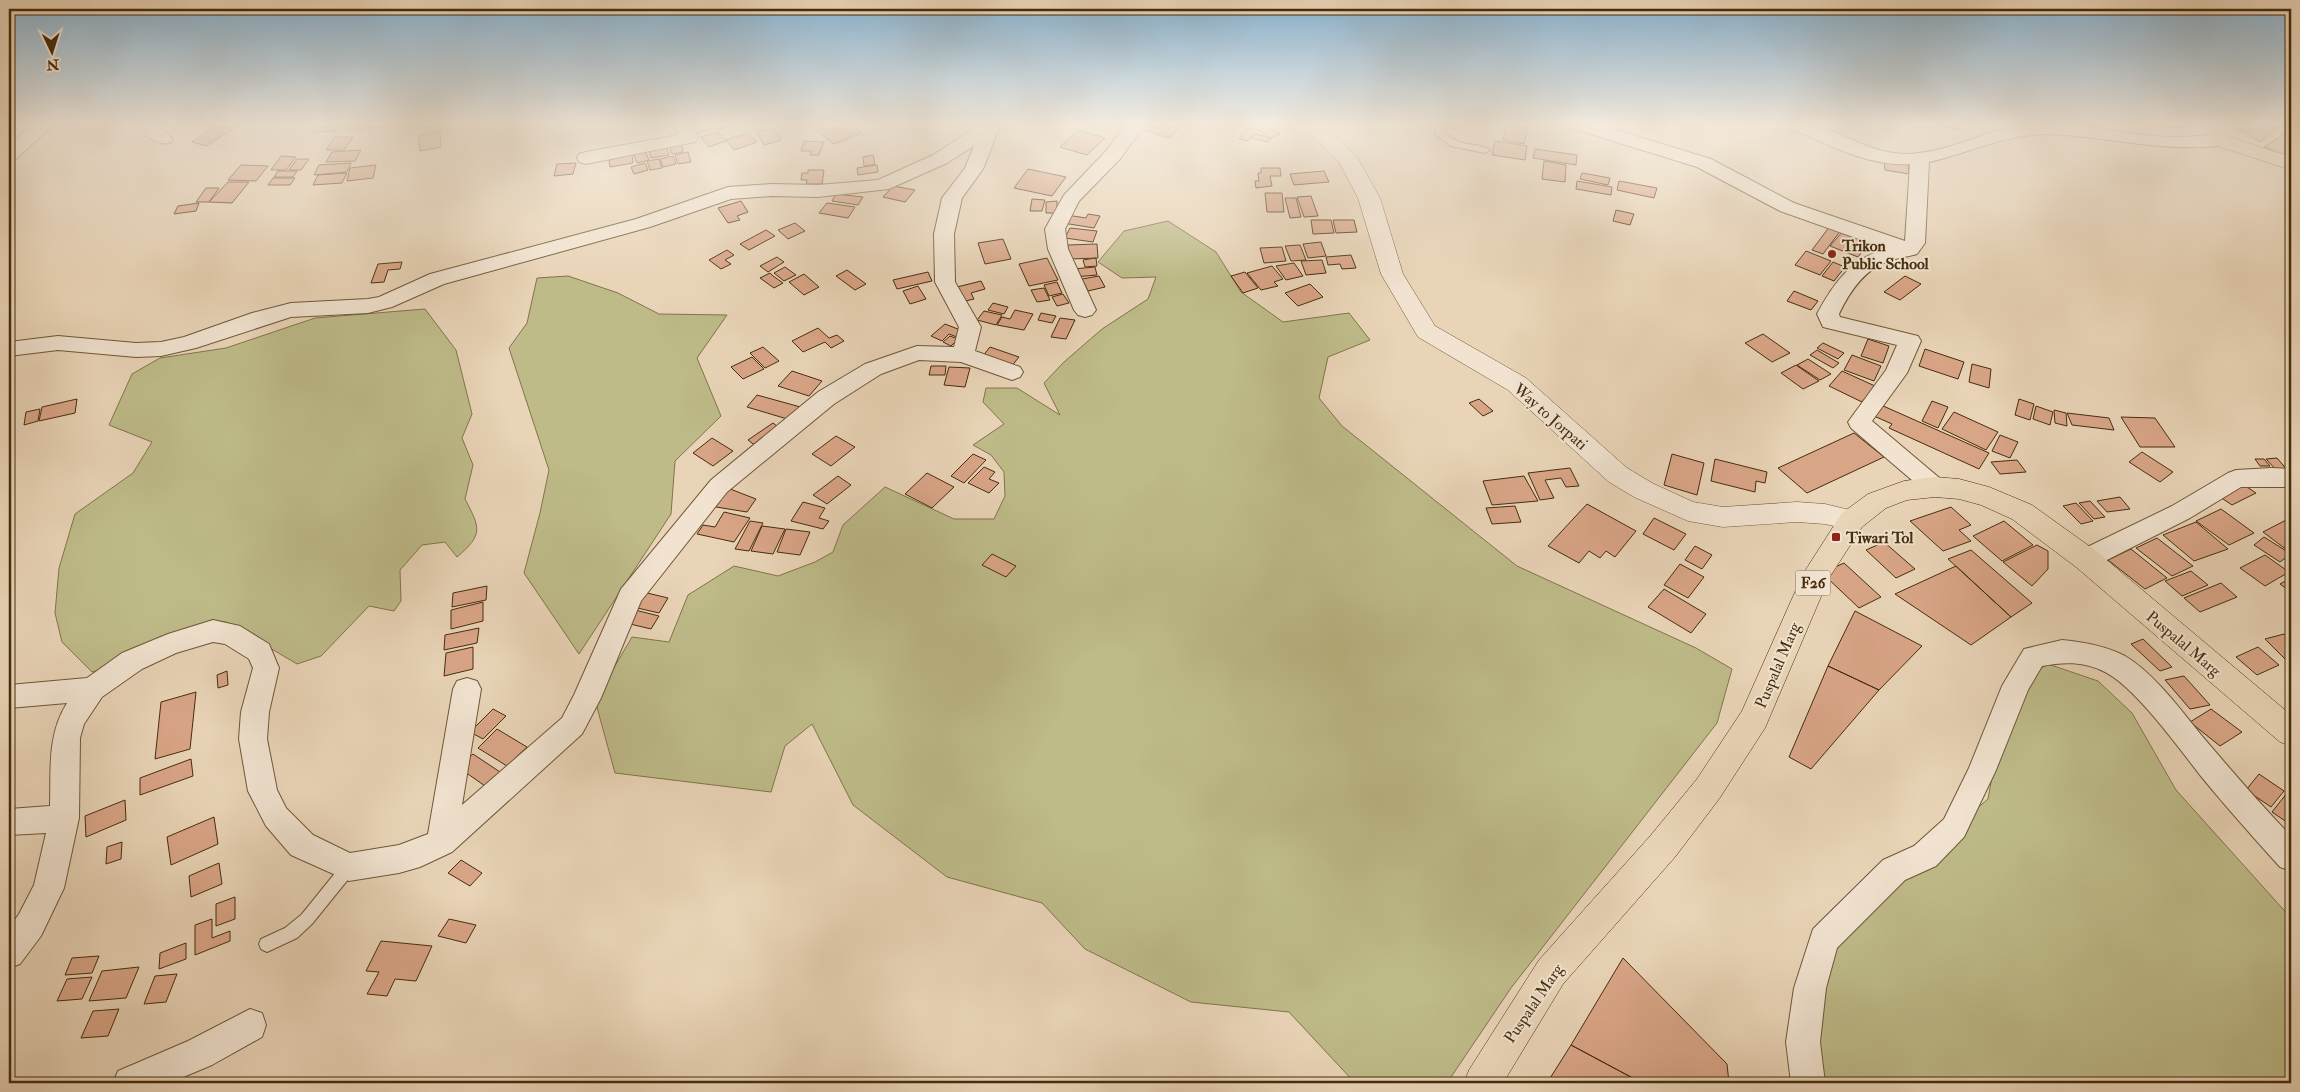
<svg xmlns="http://www.w3.org/2000/svg" width="2300" height="1092" viewBox="0 0 2300 1092" font-family="'IM FELL Double Pica',serif">
  <style>
    .green { fill: #bebb89; stroke: #82744a }
    .building { fill: #d9a587; stroke: #452d0c }
    .lines { fill: none; stroke-linecap: round; stroke-linejoin: round }
    .service-casing { stroke: #6e5737; stroke-width: 2 }
    .minor-casing { stroke: #6e5737; stroke-width: 2 }
    .tertiary-casing { stroke: #6e5737; stroke-width: 1 }
    .primary-casing { stroke: #452d0c; stroke-width: 1 }
    .service { fill: #f1e3d0; fill-rule: evenodd }
    .minor { fill: #f1e3d0; fill-rule: evenodd }
    .tertiary { fill: #f1e3d0; fill-rule: evenodd }
    .primary { fill: #e9d4b7; fill-rule: evenodd }
    .poi-dot { fill: #8f2418; stroke: #f1e3d0; stroke-width: 2 }
    .labels { text-anchor: middle; stroke-width: 4; stroke-linejoin: round; paint-order: stroke }
    .shield { fill: #f1e3d0; stroke: #796447; stroke-width: 1 }
    .shield-label { font-size: 15px; font-weight: bold; fill: #452d0c }
    .poi-label { font-size: 16px; font-weight: bold; fill: #452d0c; stroke: #f1e3d0; text-anchor: start }
    .street-label { font-size: 16px; fill: #452d0c; stroke: #f1e3d0 }
  </style>
  <rect width="100%" height="100%" fill="#e9d4b7"/>
  <filter id="stains"><feTurbulence type="fractalNoise" baseFrequency=".004" numOctaves="4"/><feColorMatrix values="0 0 0 0 .2 0 0 0 0 .09 0 0 0 0 .02 0 0 0 .5 -.17"/></filter>
  <radialGradient id="worn" r=".72"><stop offset=".6" stop-color="#630" stop-opacity="0"/><stop offset="1" stop-color="#630" stop-opacity=".3"/></radialGradient>
  <path class="green" d="M1168 221 1216 252 1241 292 1283 322 1349 313 1370 340 1328 357 1319 398 1342 426 1517 566 1696 648 1732 669 1717 723 1511 988 1447 1083H1355L1289 1012 1191 1002 1085 949 1042 903 947 877 853 805 812 724 785 746 771 792 615 773 595 700 632 637 669 642 688 595 734 566 778 576 815 562 833 552 843 525 885 487 954 519H994L1005 496 1004 472 991 455 973 445 1004 424 983 402 986 388H1017L1060 415 1044 383 1064 362 1102 329 1148 299 1156 277 1122 278 1098 262 1124 231Z
    M568 276 618 293 659 314 727 315 697 358 721 416 675 461 671 514 579 654 524 573 540 513 549 470 509 348 527 323 537 278Z
    M425 309 456 350 472 414 462 438 473 465 465 499C480 528 484 534 457 557L445 542 422 545 400 570 401 601 394 611 369 606 321 656 297 664 226 622 212 620 110 667 92 672 62 642 55 613 59 568 75 514 133 473 152 442 109 425 132 374 160 358 226 348 315 318Z
    M2048 664 2098 681 2132 713 2176 790 2291 918V1083H1814L1807 951 1988 799 2008 687Z"/>
  <path class="building" d="M171 123H189L175 130 167 125Z
    M223 123H241L231 129 220 125Z
    M320 123H342L338 131 315 132Z
    M348 123H367L364 130H344Z
    M369 123H397L396 126 366 128Z
    M426 123H452L426 128Z
    M687 123H706L710 129 693 134Z
    M711 123H728L730 126 716 131Z
    M811 123H826L831 127 818 132 808 125Z
    M847 123 862 133 834 144 821 134Z
    M1252 123H1262L1280 134 1271 138 1249 125Z
    M1444 123H1457V129L1443 127Z
    M1507 123 1528 126 1524 144 1503 140Z
    M1943 123H1960L1958 130 1942 126Z
    M2112 123H2178L2186 128 2113 124Z
    M2240 123H2269L2279 128 2260 142 2234 126Z
    M1146 124 1159 128 1163 124 1178 129 1169 138 1140 129Z
    M217 126 231 130 206 146 192 142Z
    M9 128 26 131 9 143Z
    M773 128 781 140 764 145 756 132Z
    M1247 128 1256 130 1248 141 1239 139Z
    M433 130V133L440 132 441 147 420 151 419 136Z
    M1078 130 1105 138 1087 155 1060 147Z
    M718 132 726 141 709 147 701 137Z
    M2287 132 2291 133V154L2283 155 2264 147Z
    M749 133 757 142 734 150 726 140Z
    M1255 134 1271 138 1268 142 1252 138Z
    M335 137H353L344 150H326Z
    M804 141 824 142 819 155H810L811 151H801Z
    M1495 141 1527 146 1525 160 1492 155Z
    M681 143 683 152 672 154 669 145Z
    M666 146 669 155 651 158 649 149Z
    M1535 149 1577 155 1576 165 1533 158Z
    M361 150 355 161 326 162 332 152Z
    M645 150 649 160 637 163 633 153Z
    M688 152 691 162 678 164 675 155Z
    M632 155 633 163 610 167 609 160Z
    M873 155 875 164 864 166 863 157Z
    M281 156 296 157 286 170H271Z
    M673 156 676 164 663 167 660 159Z
    M297 159H309L301 170H289Z
    M659 159 662 168 650 170 647 161Z
    M1884 160 1908 164 1909 174 1885 170Z
    M1544 161 1566 165 1565 182 1542 179Z
    M351 163 347 172 314 175 319 165Z
    M576 163 573 174 554 176 557 164Z
    M645 163 648 170 634 174 631 167Z
    M241 165 268 166 256 181 228 180Z
    M376 165 373 178 347 181 350 168Z
    M877 165 878 172 858 175 857 168Z
    M1261 168H1280L1281 176H1270L1272 186 1256 188 1255 181H1259L1258 173H1261Z
    M1028 169 1066 177 1052 196 1014 188Z
    M808 170H824L822 184H806L807 180H801L802 173H808Z
    M278 171H297L293 177H274Z
    M1324 171 1329 182 1294 185 1290 174Z
    M347 173 342 183 313 185 318 175Z
    M1582 173 1610 178 1608 185 1580 179Z
    M273 178H295L290 185H268Z
    M1577 181 1612 187 1611 195 1576 189Z
    M1619 181 1657 188 1654 198 1617 190Z
    M228 182H249L232 203 209 202Z
    M893 186 915 190 905 202 883 197Z
    M206 188H219L209 202H196Z
    M1265 193H1282L1284 212H1267Z
    M836 194 863 197 858 205 832 201Z
    M1311 196 1318 216 1304 217 1297 197Z
    M1285 198H1296L1301 217 1290 218Z
    M1032 199 1045 200 1042 211H1030Z
    M741 201 748 212 737 216 740 220 728 223 718 208Z
    M1057 201V213H1046V202Z
    M199 203 196 211 174 214 178 206Z
    M827 203 855 207 848 218 819 213Z
    M1616 210 1634 214 1630 225 1613 221Z
    M1088 214 1100 216 1094 228 1063 223 1067 215 1086 218Z
    M1311 220H1331L1334 233 1313 234Z
    M1333 220H1354L1357 232 1336 233Z
    M795 223 805 231 788 239 778 230Z
    M1830 226 1841 230 1823 254 1812 250Z
    M1070 228 1097 231 1093 242 1065 238Z
    M766 230 775 236 749 250 740 244Z
    M1843 231 1870 242 1858 257 1830 246Z
    M1003 239 1011 259 985 264 978 243Z
    M1321 242 1326 256 1308 258 1303 244Z
    M1097 244 1098 258 1069 259 1068 245Z
    M1300 245 1306 260 1291 261 1285 246Z
    M1282 247 1286 261 1264 263 1260 248Z
    M727 250 734 255 725 260 731 264 721 269 709 260Z
    M1806 251 1831 261 1820 275 1795 265Z
    M1351 255 1356 268 1342 269 1340 264 1328 265 1326 257Z
    M777 257 784 262 768 272 760 266Z
    M1047 258 1058 280 1029 286 1019 264Z
    M1096 258 1097 266 1085 267 1083 260Z
    M1322 260 1326 273 1306 275 1301 261Z
    M402 262 400 269 388 270 384 282 371 283 378 264Z
    M1833 262 1845 267 1834 281 1822 276Z
    M1294 263 1303 276 1286 280 1276 266Z
    M1272 266 1283 279 1274 282 1278 286 1261 290 1247 273Z
    M785 267 796 275 784 281 774 273Z
    M1095 267 1097 275 1075 277 1073 269Z
    M847 270 866 284 855 290 836 276Z
    M928 272 932 281 897 289 893 280Z
    M1245 272 1258 288 1243 293 1231 276Z
    M770 273 773 276 783 283 774 288 760 278Z
    M804 274 819 287 804 295 789 282Z
    M1099 276 1105 287 1088 291 1082 279Z
    M1905 276 1921 284 1900 300 1884 292Z
    M981 281 985 289 971 293 974 299 961 302 953 288Z
    M1057 282 1062 293 1049 296 1044 285Z
    M1310 284 1323 297 1298 306 1285 293Z
    M918 286 926 299 910 304 903 291Z
    M1044 288 1050 300 1037 302 1031 290Z
    M1794 291 1818 301 1811 310 1787 301Z
    M1063 294 1069 303 1057 306 1052 297Z
    M993 303 1008 307 1004 314 988 310Z
    M1015 310 1033 314 1024 330 997 325 1002 317 1010 319Z
    M984 311 1002 315 996 325 977 320Z
    M1041 313 1056 316 1052 323 1038 320Z
    M1060 318 1075 320 1066 339 1051 337Z
    M945 324 963 331 957 337 949 334 942 341 931 336Z
    M818 328 829 338 837 335 844 341 831 348 825 342 803 352 792 341Z
    M1763 334 1790 353 1772 362 1745 343Z
    M950 336 958 339 951 346 943 342Z
    M1868 339 1889 346 1883 363 1861 356Z
    M1823 343 1844 353 1838 359 1817 348Z
    M763 347 779 361 765 368 750 353Z
    M990 347 1019 357 1010 368 981 358Z
    M1925 349 1964 362 1958 379 1919 366Z
    M1817 350 1839 363 1833 368 1810 355Z
    M1852 355 1881 366 1874 381 1844 370Z
    M752 357 764 369 743 379 731 367Z
    M1808 359 1831 374 1820 380 1797 365Z
    M1972 364 1991 369 1989 388 1969 382Z
    M1796 365 1819 381 1803 389 1781 373Z
    M931 366H946L945 375H929Z
    M949 367 970 368 965 387 944 385Z
    M792 371 822 381 809 396 778 386Z
    M1842 371 1875 386 1862 402 1829 386Z
    M757 395 804 408 794 421 747 407Z
    M77 399 75 413 39 421 42 407Z
    M1479 399 1493 411 1483 416 1469 403Z
    M2019 399 2034 404 2030 420 2015 415Z
    M1932 401 1948 407 1938 428 1922 421Z
    M1881 405 1989 453 1979 469 1889 428 1892 424 1874 416Z
    M2036 406 2053 412 2050 425 2033 419Z
    M40 409 38 421 24 425 26 412Z
    M2054 410 2066 413 2067 426 2055 423Z
    M1954 412 1998 432 1986 450 1942 429Z
    M2067 413 2109 418 2114 430 2072 425Z
    M2121 417 2155 418 2175 447H2140Z
    M773 423 782 430 757 447 748 440Z
    M1854 433 1884 457 1807 493 1778 468Z
    M2000 435 2018 442 2010 458 1992 451Z
    M836 436 855 447 831 466 812 454Z
    M712 438 733 451 713 466 693 453Z
    M2142 452 2173 472 2160 482 2129 462Z
    M973 454 986 460 964 483 951 476Z
    M1672 454 1704 463 1697 495 1664 485Z
    M2277 458 2289 472 2279 473 2266 459Z
    M1715 459 1767 472 1765 483 1756 481 1755 492 1711 481Z
    M2255 459H2264L2270 466H2260Z
    M2017 460 2026 472 2000 474 1991 462Z
    M984 467 995 472 989 479 999 483 989 493 968 483Z
    M1570 468 1579 486 1566 487 1561 478 1545 480 1554 498 1540 500 1528 473Z
    M927 473 954 487 932 508 905 494Z
    M838 476 851 485 827 504 813 495Z
    M1524 476 1538 501 1492 505 1483 481Z
    M2241 483 2256 493 2232 505 2217 495Z
    M725 487 756 499 747 512 710 506Z
    M2120 497 2130 509 2107 512 2097 501Z
    M2090 501 2105 517 2094 519 2079 503Z
    M803 502 825 508 819 518 829 521 823 529 791 521Z
    M2076 503 2093 521 2081 524 2063 506Z
    M1587 504 1636 531 1615 557 1606 551 1600 558 1589 551 1579 563 1548 546Z
    M1515 506 1521 522 1492 524 1486 508Z
    M1951 507 1971 525 1959 530 1971 541 1943 551 1910 521Z
    M2221 509 2254 533 2229 545 2196 521Z
    M724 512 750 518 734 542 697 534 703 525 715 527Z
    M1654 518 1686 534 1674 550 1643 534Z
    M2288 519 2291 522V553L2263 532Z
    M750 521 763 523 749 551 735 549Z
    M2004 521 2033 545 2002 561 1973 536Z
    M2196 522 2228 549 2194 561 2163 535Z
    M762 526 785 529 773 554 751 551Z
    M786 529 810 532 800 555 777 552Z
    M2264 537 2291 554 2280 562 2254 545Z
    M2157 538 2193 566 2172 576 2136 548Z
    M1884 542 1915 569 1896 578 1866 550Z
    M2037 545 2048 551V569L2032 586 2003 562Z
    M1695 546 1712 555 1702 569 1685 560Z
    M2131 549 2167 578 2145 589 2108 560Z
    M1971 550 2032 603 2011 617 1948 559Z
    M992 554 1016 566 1006 577 982 565Z
    M2265 555 2289 572 2265 586 2240 568Z
    M1844 563 1881 597 1859 608 1822 573Z
    M1680 564 1704 577 1688 598 1664 585Z
    M1956 566 2011 617 1971 645 1895 594Z
    M2191 571 2208 585 2182 596 2165 581Z
    M2291 578V592L2280 584Z
    M2221 583 2237 597 2200 612 2184 598Z
    M487 586 486 600 452 607 453 593Z
    M1664 589 1706 614 1691 633 1648 607Z
    M639 591 668 598 659 613 629 606Z
    M483 602V621L451 629V610Z
    M635 610 659 616 651 629 626 623Z
    M1855 611 1922 646 1879 690 1828 666Z
    M479 628 477 643 444 650 445 635Z
    M2284 634 2291 641V665L2265 639Z
    M2143 639 2172 667 2160 671 2131 644Z
    M473 647V669L444 676 446 653Z
    M2258 647 2279 665 2257 675 2236 657Z
    M1828 666 1879 690 1811 769 1789 757Z
    M227 671 228 685 218 688 217 675Z
    M2184 676 2210 705 2190 709 2165 680Z
    M196 692 190 749 155 759 161 702Z
    M493 709 506 716 483 739 470 732Z
    M2211 709 2242 732 2220 746 2190 722Z
    M497 729 527 747 507 766 478 748Z
    M473 754 500 772 485 786 458 767Z
    M191 759 193 776 140 795V778Z
    M2259 774 2284 791 2271 807 2246 790Z
    M2287 793 2291 796V825L2272 812Z
    M125 800 126 820 86 837 85 816Z
    M214 817 218 844 171 865 167 837Z
    M122 842 121 859 106 864 107 847Z
    M461 860 482 873 470 886 448 873Z
    M219 863 222 884 191 897 189 876Z
    M235 897V919L216 926V904Z
    M212 919V938L230 931V941L195 955V925Z
    M449 919 476 925 466 943 438 936Z
    M381 941 432 946 416 981 395 979 387 996 367 994 379 972 366 971Z
    M186 943V959L159 969 160 953Z
    M99 956 92 973 65 975 72 958Z
    M1623 958 1727 1064 1729 1083H1642L1571 1045Z
    M139 967 126 998 89 1001 102 971Z
    M177 974 166 1002 144 1004 155 976Z
    M92 977 82 999 57 1001 67 979Z
    M119 1009 108 1036 81 1038 93 1011Z
    M1571 1045 1642 1083H1547Z"/>
  <g class="lines">
    <defs>
      <path id="service" d="M1434 123H1444V132C1460 149 1477 141 1490 150L1485 153 1451 146 1436 135Z
        M349 860 354 862 357 867 354 872 312 924 297 938 267 952 261 949 259 944 261 939 285 928 302 914 344 862Z"/>
      <path id="minor" d="M35 123H55L16 159 9 161V146Z
        M134 123H155L173 139 170 143C157 146 142 134 134 123Z
        M674 123H692L698 138 695 142 586 164 579 162 577 158 579 154 586 152 678 135Z
        M983 123H1001L983 169 962 198 954 234 955 282 981 327 975 351 1020 367 1023 372 1020 377 1012 380 961 362 919 360 881 374 834 404 727 492 641 601 601 698 582 734 452 852 420 867 399 873 349 881 291 855 266 826 248 791 239 739 241 712 253 668 249 659 225 644 213 642 176 653 142 669 102 697 84 724 80 738 79 818 64 888 41 936 20 964 9 968V928L19 914 34 885 46 833 9 835V809L50 806C51 769 47 735 67 703L9 708V685L87 678 122 653 168 634 213 620 240 626 269 644 279 668 269 712 267 739 277 790 286 808 313 835 350 853 399 845 428 834 453 689 457 681 467 678 477 681 481 689 462 805 562 718 574 695 621 589 711 480 818 392 865 364 917 346 954 347 959 327 935 282 934 234 942 198 965 168 974 146 947 163 889 189 818 197 771 196 731 199 650 227 444 284 392 307 368 313 291 317 196 348 161 356 136 357 58 350 9 356V342L58 336 136 343 161 342 184 337 252 313 291 303 368 299 379 297 430 274 636 219 728 187 771 184 818 185 878 180 933 155Z
        M1127 123H1146L1120 159 1079 201 1065 229 1068 249 1096 310 1092 315 1085 317 1078 315 1074 310 1048 249 1045 229 1064 195 1106 151Z
        M1565 123H1594L1711 159 1794 203 1905 241 1910 164C1868 167 1825 143 1788 127L1785 123C1793 123 1804 122 1812 124 1844 133 1870 153 1905 154 1949 154 1989 127 2033 124 2074 122 2114 132 2154 136 2175 138 2196 137 2218 134L2224 136 2227 140 2224 144 2218 146C2159 152 2106 136 2047 134 2007 134 1968 153 1929 162L1925 243 1917 254C1907 257 1895 258 1886 262 1863 271 1849 293 1839 314L1840 317 1918 336 1921 341 1907 373 1872 421 1943 481 1947 487 1943 493 1935 496 1927 493 1851 428 1848 422 1886 370 1897 345 1823 327 1817 314C1833 284 1852 257 1887 249L1780 211 1697 167 1568 127Z
        M2271 468 2291 469V487H2241L2190 518 2095 566 2086 569 2077 566 2073 559 2077 552 2172 506 2228 473 2236 470Z
        M2062 640C2083 642 2106 646 2125 656 2154 673 2181 710 2202 736 2231 770 2260 804 2291 836V871L2280 867C2253 837 2226 807 2200 775 2178 747 2135 687 2105 672 2084 661 2063 662 2042 666L2028 690 1996 770 1964 837 1936 866 1905 880 1837 948 1826 988 1820 1042 1825 1083H1791L1786 1042 1794 988 1813 929 1883 860 1914 846 1944 819 1969 768 2002 686 2024 649Z
        M250 1009 262 1013 266 1025 262 1037 212 1065 169 1083H113L118 1071 188 1041Z"/>
      <path id="tertiary" d="M1300 123H1322L1358 159 1380 198 1403 274 1435 326 1526 378 1627 468 1652 483 1693 502 1723 507 1797 502 1825 504 1862 513 1866 520 1862 527 1852 530 1825 524 1797 522 1723 527 1688 521 1634 497 1609 482 1508 390 1418 337 1381 274 1358 198 1339 162Z"/>
      <path id="primary" d="M2204 123H2224L2227 136 2291 157V170L2211 144Z
        M1935 477 1959 479 1989 487 2032 505 2096 551 2291 715V746L2280 742 2076 567 2012 519 1981 505 1959 499 1935 497 1907 500 1886 508 1862 527 1829 578 1765 728 1719 799 1675 857 1563 984 1503 1083H1464L1469 1070 1539 960 1651 835 1697 779 1742 711 1803 574 1842 513 1868 494 1904 481Z"/>
    </defs>
    <use href="#service" class="service-casing"/>
    <use href="#minor" class="minor-casing"/>
    <use href="#tertiary" class="tertiary-casing"/>
    <use href="#primary" class="primary-casing"/>
    <use href="#service" class="service"/>
    <use href="#minor" class="minor"/>
    <use href="#tertiary" class="tertiary"/>
    <use href="#primary" class="primary"/>
  </g>
  <linearGradient id="sky" x2="0" y2="1"><stop stop-color="#89b5d5"/><stop offset="0.45" stop-color="#f5ecdf"/><stop offset="1" stop-color="#f5ecdf" stop-opacity="0"/></linearGradient>
  <rect width="2300" height="276" fill="url(#sky)"/>
  <g class="poi-dot">
    <circle cx="1832" cy="254" r="5"/>
    <rect x="1831" y="532" width="10" height="10" rx="2.5"/>
  </g>
  <g class="labels">
    <rect class="shield" x="1795.5" y="570.5" width="35" height="25" rx="4"/>
    <g class="shield-label">
      <text x="1813" y="588">F26</text>
    </g>
    <g class="poi-label">
      <text x="1842" y="251">Trikon<tspan x="1842" dy="18">Public School</tspan></text>
      <text x="1846" y="543">Tiwari Tol</text>
    </g>
    <g class="street-label">
      <text transform="translate(1551 416) rotate(41)" y="6">Way to Jorpati</text>
      <text transform="translate(2184 643) rotate(40)" y="6">Puspalal Marg</text>
      <text transform="translate(1777 665) rotate(-67)" y="6">Puspalal Marg</text>
      <text transform="translate(1533 1003) rotate(-56)" y="6">Puspalal Marg</text>
    </g>
  </g>
  <rect width="2300" height="1092" fill="none" stroke="#e9d4b7" stroke-width="30"/>
  <rect x="10" y="10" width="2280" height="1072" fill="none" stroke="#452d0c" stroke-width="2.5"/>
  <rect x="15" y="15" width="2270" height="1062" fill="none" stroke="#452d0c"/>
  <g transform="translate(52 52) rotate(176)" stroke="#f1e3d0" stroke-width="4" paint-order="stroke">
  <path d="M0-4L9 19L0 12L-9 19Z" fill="#452d0c"/>
  <text y="-8" font-size="14" font-weight="bold" text-anchor="middle" fill="#452d0c">N</text>
  </g>
  <rect width="100%" height="100%" filter="url(#stains)"/>
  <rect width="100%" height="100%" fill="url(#worn)"/>
</svg>
